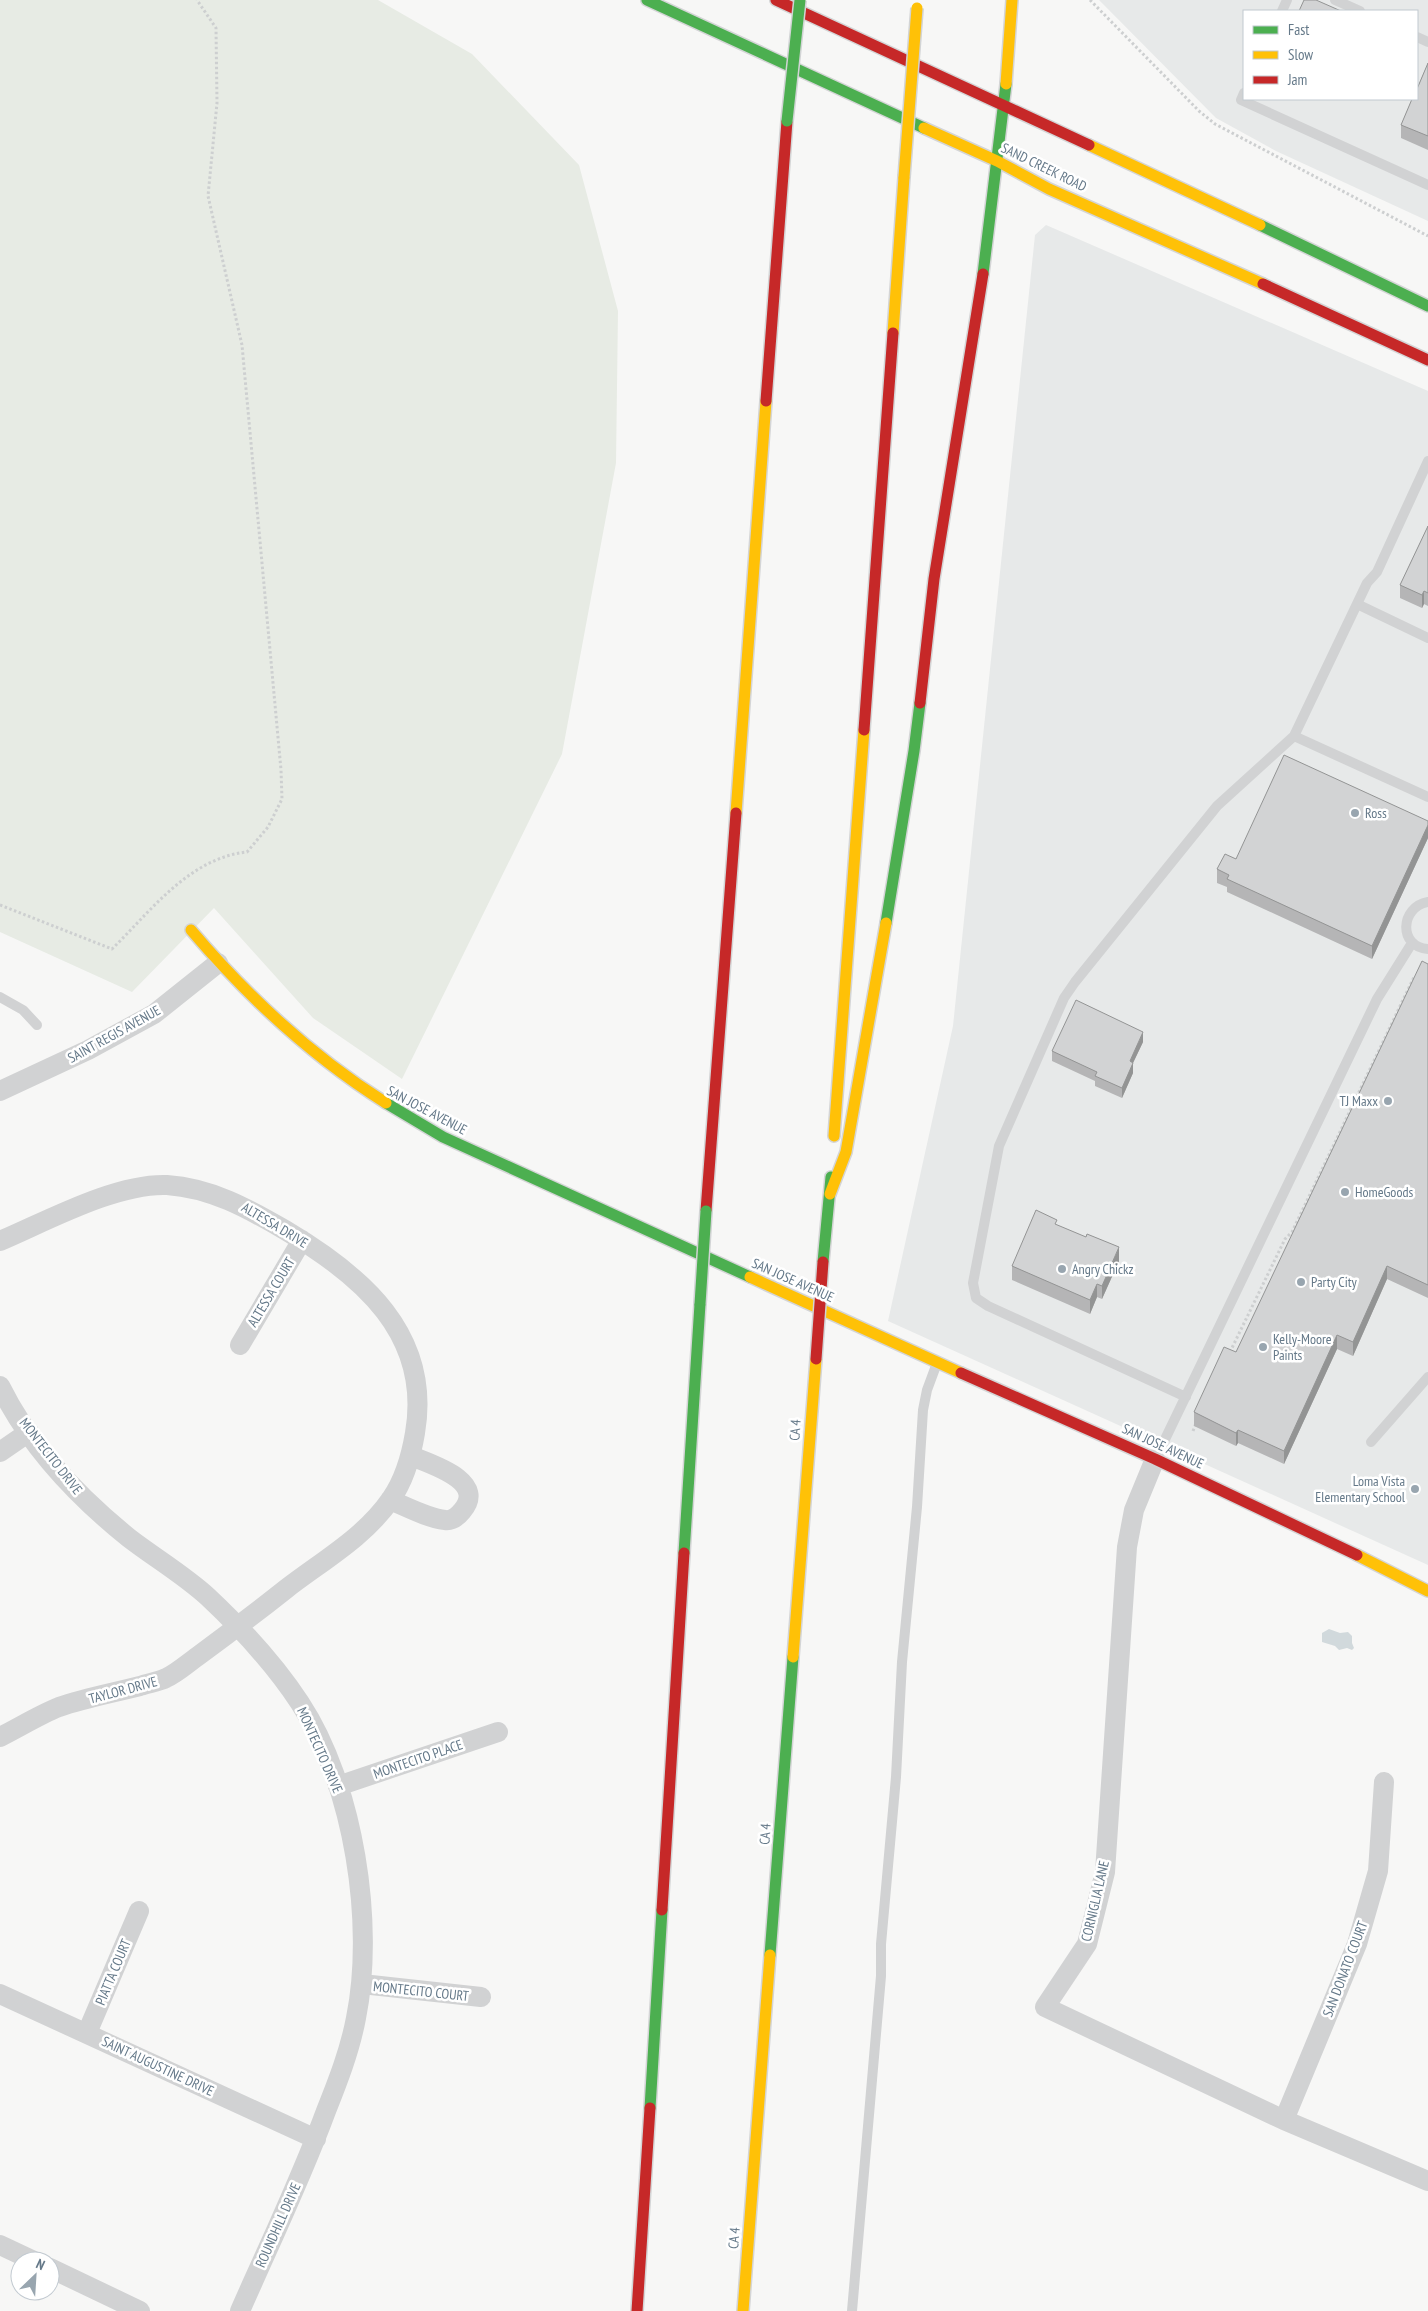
<svg xmlns="http://www.w3.org/2000/svg" width="1428" height="2311" viewBox="0 0 1428 2311" font-family="'PT Sans Narrow',sans-serif">
  <style>
    .built { fill: #e7e9e9; fill-rule: evenodd }
    .green { fill: #e7ebe4 }
    .water { fill: #d1d9dc }
    .lines { fill: none; stroke-linecap: round; stroke-linejoin: round }
    .fast-casing { stroke: #d4d5d6; stroke-width: 14 }
    .slow-casing { stroke: #d4d5d6; stroke-width: 14 }
    .jam-casing { stroke: #d4d5d6; stroke-width: 14 }
    .path { stroke: #cdcfd0; stroke-width: 3; stroke-dasharray: 2.5 2.5; stroke-linecap: butt }
    .lane { stroke: #d1d2d3; stroke-width: 10 }
    .street { stroke: #d1d2d3; stroke-width: 20 }
    .fast { stroke: #4caf50; stroke-width: 11 }
    .slow { stroke: #ffc107; stroke-width: 11 }
    .jam { stroke: #c62828; stroke-width: 11 }
    .fast-bridge-casing { stroke: #d2d4d5; stroke-width: 14; stroke-linecap: butt }
    .slow-bridge-casing { stroke: #d2d4d5; stroke-width: 14; stroke-linecap: butt }
    .jam-bridge-casing { stroke: #d2d4d5; stroke-width: 14; stroke-linecap: butt }
    .fast-bridge { stroke: #4caf50; stroke-width: 11 }
    .slow-bridge { stroke: #ffc107; stroke-width: 11 }
    .jam-bridge { stroke: #c62828; stroke-width: 11 }
    .wall { fill: #b5b5b6 }
    .shaded-wall { fill: #939494 }
    .building { fill: #d2d3d4; stroke: #939494 }
    .poi-dot { fill: #98a5af; stroke: #fff; stroke-width: 2 }
    .labels { text-anchor: middle; stroke-width: 5; stroke-linejoin: round; paint-order: stroke }
    .street-label { font-size: 14px; fill: #657989; stroke: #fff }
    .poi-label { font-size: 14px; fill: #657989; stroke: #fff; text-anchor: start }
  </style>
  <rect width="100%" height="100%" fill="#f7f7f6"/>
  <path class="built" d="M1099 0H1428V221L1276 151 1216 118ZM1244 11H1417V99H1244Z
    M1046 225 1428 391V1565L888 1321 953 1026 1035 235Z"/>
  <path class="green" d="M0 0H378L472 54 579 165 618 311 616 463 562 754 402 1079 313 1018 214 908 132 992 0 932Z"/>
  <path class="water" d="M1329 1629 1340 1633 1348 1632 1352 1636V1643L1354 1648 1352 1650 1347 1648 1339 1650 1335 1646 1322 1642V1633Z"/>
  <g class="lines">
    <defs>
      <path id="fast" d="M647 0 924 128
        M1260 225 1428 306
        M983 274 1006 84
        M886 923 914 751 920 703
        M386 1103 443 1137 750 1277
        M823 1262 831 1177
        M684 1553 700 1304
        M770 1955 793 1657
        M650 2108 662 1910"/>
      <path id="slow" d="M1006 84 1012 0
        M924 128 997 161 1049 189 1263 284
        M1089 145 1260 225
        M893 333 904 177
        M736 813 766 401
        M191 930C248 997 311 1056 386 1103
        M834 1136 864 730
        M830 1194 846 1152 886 923
        M750 1277 961 1373
        M1357 1555 1428 1591
        M793 1657 816 1359
        M743 2311 770 1955"/>
      <path id="jam" d="M776 0 1089 145
        M1263 284 1428 360
        M766 401 787 121
        M920 703 934 579 983 274
        M864 730 893 333
        M706 1211 736 813
        M961 1373 1155 1459 1357 1555
        M662 1910 684 1553
        M637 2311 650 2108"/>
    </defs>
    <use href="#fast" class="fast-casing"/>
    <use href="#slow" class="slow-casing"/>
    <use href="#jam" class="jam-casing"/>
    <path class="path" d="M1090 0 1199 111 1215 124 1428 236
      M0 905 112 949C151 911 189 858 247 852L268 827 282 799 281 770 242 345 208 196 217 103 216 28 197 0
      M1230 1352 1285 1239 1292 1232 1414 977 1418 979
      M1193 1431 1196 1423"/>
    <path class="lane" d="M1335 0 1360 11
      M1282 11 1287 0
      M1417 37 1428 42
      M1244 93 1241 100 1428 185
      M1357 604 1428 638
      M1294 736 1428 797
      M1428 902C1400 907 1398 947 1428 949
      M0 997 23 1010 37 1025
      M1186 1397 988 1306 976 1298 973 1283 999 1146 1064 998 1075 982 1217 806 1294 736 1367 583 1377 572 1428 461
      M1371 1442 1428 1377
      M1156 1458 1377 999 1412 943
      M852 2311 881 1976V1944L896 1777 902 1662 917 1507 923 1410 927 1390 937 1363"/>
    <path class="street" d="M0 1091 88 1050 154 1014 218 963
      M0 1241C47 1221 116 1183 167 1185 211 1188 247 1208 285 1230 361 1275 432 1334 415 1433 411 1457 405 1479 391 1499 364 1538 322 1561 286 1589 257 1612 228 1634 198 1656 188 1663 177 1673 166 1678 158 1682 148 1683 140 1686 113 1693 85 1698 59 1707 39 1715 20 1727 0 1737
      M240 1345 302 1240
      M0 1386C29 1445 78 1497 129 1538 155 1558 184 1575 208 1597 241 1628 275 1665 300 1703 354 1785 375 1924 356 2018 350 2050 338 2081 326 2111 301 2179 269 2245 240 2311
      M0 1452 29 1432
      M1155 1459 1134 1510 1127 1547 1105 1872 1087 1944 1045 2007 1284 2120 1428 2181
      M390 1500C407 1507 427 1518 445 1520 452 1521 458 1516 462 1511 488 1481 430 1464 411 1456
      M338 1786 498 1732
      M362 1984 481 1997
      M0 1994 316 2139
      M87 2033 139 1911
      M1284 2120 1357 1944 1378 1871 1384 1782
      M0 2245 34 2261
      M50 2268 140 2311"/>
    <use href="#fast" class="fast"/>
    <use href="#slow" class="slow"/>
    <use href="#jam" class="jam"/>
    <defs>
      <path id="fast-bridge" d="M787 121 800 0
        M700 1304 706 1211"/>
      <path id="slow-bridge" d="M904 177 917 8"/>
      <path id="jam-bridge" d="M816 1359 823 1262"/>
    </defs>
    <use href="#fast-bridge" class="fast-bridge-casing"/>
    <use href="#slow-bridge" class="slow-bridge-casing"/>
    <use href="#jam-bridge" class="jam-bridge-casing"/>
    <use href="#fast-bridge" class="fast-bridge"/>
    <use href="#slow-bridge" class="slow-bridge"/>
    <use href="#jam-bridge" class="jam-bridge"/>
  </g>
  <path class="wall" d="M1428 63V150L1401 138V125Z
    M1428 526V606L1424 604 1422 608 1400 598V585Z
    M1428 821V838L1372 959 1227 892V887L1217 883V869L1236 859Z
    M1428 964V1298L1387 1279 1353 1356 1337 1349 1284 1464 1238 1443 1236 1446 1194 1426V1412L1236 1352Z
    M1143 1042 1133 1063V1073L1122 1098 1095 1086V1081L1052 1061V1051Z
    M1057 1225 1119 1261 1102 1299 1097 1297 1090 1314 1012 1280V1266Z"/>
  <path class="shaded-wall" d="M1424 591V604L1422 608V595Z
    M1428 825V838L1372 959V946Z
    M1143 1032V1042L1133 1063V1073L1122 1098V1088L1130 1061Z
    M1119 1247V1261L1102 1299V1286Z
    M1387 1266V1279L1353 1356V1342Z
    M1097 1284V1297L1090 1314V1300Z
    M1337 1335V1349L1284 1464V1451Z
    M1238 1430V1443L1236 1446V1433Z"/>
  <path class="building" d="M1304 0H1316L1341 11H1299Z
    M1428 63V136L1401 125 1412 99H1417V89Z
    M1428 526V593L1424 591 1422 595 1400 585Z
    M1284 755 1428 821V825L1372 946 1227 879 1229 875 1217 869 1225 854 1236 859Z
    M1422 961 1428 964V1285L1387 1266 1353 1342 1337 1335 1284 1451 1238 1430 1236 1433 1194 1412 1224 1347 1236 1352Z
    M1076 1000 1143 1032 1130 1061 1133 1063 1122 1088 1095 1076 1097 1072 1052 1051Z
    M1036 1210 1057 1220 1055 1224 1086 1237 1087 1234 1119 1247 1102 1286 1097 1284 1090 1300 1012 1266Z"/>
  <g class="poi-dot">
    <circle cx="1355" cy="813" r="5"/>
    <circle cx="1388" cy="1101" r="5"/>
    <circle cx="1345" cy="1192" r="5"/>
    <circle cx="1062" cy="1269" r="5"/>
    <circle cx="1301" cy="1282" r="5"/>
    <circle cx="1263" cy="1347" r="5"/>
    <circle cx="1415" cy="1489" r="5"/>
  </g>
  <g class="labels">
    <g class="street-label">
      <text transform="translate(1044 167) rotate(26)" y="5">SAND CREEK ROAD</text>
      <text transform="translate(114 1034) rotate(-29)" y="5">SAINT REGIS AVENUE</text>
      <text transform="translate(427 1110) rotate(28)" y="5">SAN JOSE AVENUE</text>
      <text transform="translate(275 1225) rotate(31)" y="5">ALTESSA DRIVE</text>
      <text transform="translate(793 1280) rotate(24)" y="5">SAN JOSE AVENUE</text>
      <text transform="translate(271 1292) rotate(-59)" y="5">ALTESSA COURT</text>
      <text transform="translate(795 1430) rotate(-86)" y="5">CA 4</text>
      <text transform="translate(1163 1446) rotate(25)" y="5">SAN JOSE AVENUE</text>
      <text transform="translate(51 1456) rotate(52)" y="5">MONTECITO DRIVE</text>
      <text transform="translate(123 1690) rotate(-15)" y="5">TAYLOR DRIVE</text>
      <text transform="translate(320 1750) rotate(66)" y="5">MONTECITO DRIVE</text>
      <text transform="translate(418 1759) rotate(-19)" y="5">MONTECITO PLACE</text>
      <text transform="translate(765 1834) rotate(-86)" y="5">CA 4</text>
      <text transform="translate(1095 1901) rotate(-77)" y="5">CORNIGLIA LANE</text>
      <text transform="translate(1345 1969) rotate(-69)" y="5">SAN DONATO COURT</text>
      <text transform="translate(113 1972) rotate(-67)" y="5">PIATTA COURT</text>
      <text transform="translate(421 1991) rotate(6)" y="5">MONTECITO COURT</text>
      <text transform="translate(158 2066) rotate(25)" y="5">SAINT AUGUSTINE DRIVE</text>
      <text transform="translate(278 2225) rotate(-66)" y="5">ROUNDHILL DRIVE</text>
      <text transform="translate(734 2238) rotate(-85)" y="5">CA 4</text>
    </g>
    <g class="poi-label">
      <text x="1365" y="818">Ross</text>
      <text x="1378" y="1106" text-anchor="end">TJ Maxx</text>
      <text x="1355" y="1197">HomeGoods</text>
      <text x="1072" y="1274">Angry Chickz</text>
      <text x="1311" y="1287">Party City</text>
      <text x="1273" y="1344">Kelly-Moore<tspan x="1273" dy="16">Paints</tspan></text>
      <text x="1405" y="1486" text-anchor="end">Loma Vista<tspan x="1405" dy="16">Elementary School</tspan></text>
    </g>
  </g>
  <rect x="1243" y="10" width="175" height="90" fill="#ffffff" stroke="#c1c9d0"/>
  <rect x="1253" y="26" width="25" height="8" fill="#4caf50" stroke="#c1c9d0"/>
  <text x="1288" y="35" font-size="15" fill="#657989">Fast</text>
  <rect x="1253" y="51" width="25" height="8" fill="#ffc107" stroke="#c1c9d0"/>
  <text x="1288" y="60" font-size="15" fill="#657989">Slow</text>
  <rect x="1253" y="76" width="25" height="8" fill="#c62828" stroke="#c1c9d0"/>
  <text x="1288" y="85" font-size="15" fill="#657989">Jam</text>
  <g transform="translate(35 2276) rotate(25)"><circle r="24" fill="#ffffff" stroke="#c1c9d0"/>
  <path d="M0-4L9 19L0 12L-9 19Z" fill="#98a5af"/>
  <text y="-8" font-size="14" font-weight="bold" text-anchor="middle" fill="#657989">N</text>
  </g>
</svg>
